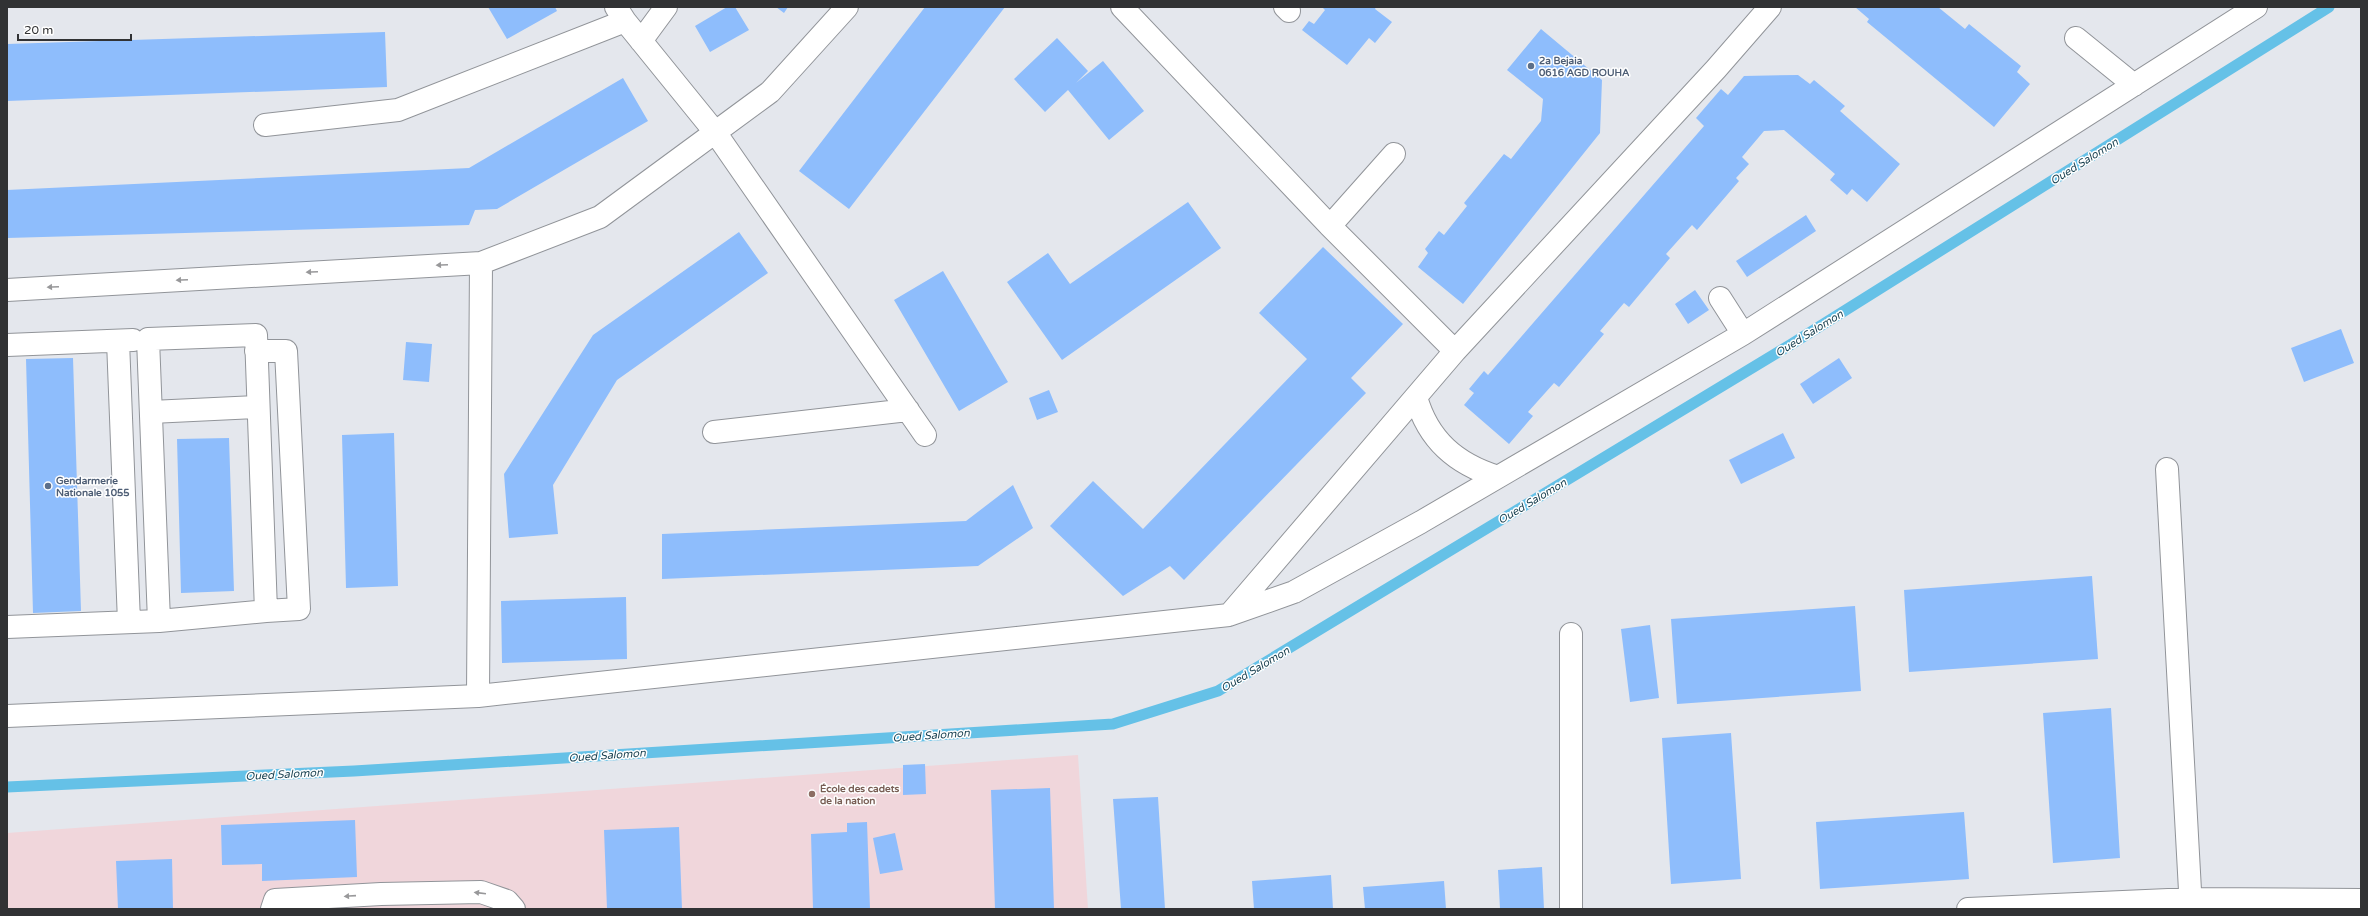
<svg xmlns="http://www.w3.org/2000/svg" width="2368" height="916" viewBox="0 0 2368 916" font-family="'Varela Round',sans-serif">
  <style>
    .education { fill: #f0d6db }
    .lines { fill: none; stroke-linecap: round; stroke-linejoin: round }
    .stream { stroke: #65c1e7; stroke-width: 11 }
    .building { fill: #8ebdfc }
    .minor-casing { stroke: #919499; stroke-width: 24 }
    .minor { stroke: #fff; stroke-width: 22 }
    .oneway { fill: #98989a }
    .service-dot { fill: #5c6f8a; stroke: #fff; stroke-width: 1.5 }
    .education-dot { fill: #8d6e63; stroke: #fff; stroke-width: 1.5 }
    .labels { text-anchor: middle; stroke-width: 3; stroke-linejoin: round; paint-order: stroke }
    .service-label { font-size: 10px; font-weight: bold; fill: #4e5e75; stroke: #fff; text-anchor: start }
    .education-label { font-size: 10px; font-weight: bold; fill: #785e54; stroke: #fff; text-anchor: start }
    .water-label { font-size: 11px; font-style: italic; fill: #163f4f; stroke: #fff }
  </style>
  <rect width="100%" height="100%" fill="#e4e7ed"/>
  <path class="education" d="M1078 755 1088 909H7V833Z"/>
  <g class="lines">
    <path class="stream" d="M7 787 354 771 1113 724 1218 691 1790 345 2329 7"/>
  </g>
  <path class="building" d="M488 7H555L557 11 507 39Z
    M727 7H735L749 30 710 52 695 26Z
    M776 7H788L784 13Z
    M925 7H1005L849 209 799 171Z
    M1322 7H1376L1375 9 1392 22 1375 43 1369 38 1347 65 1302 30 1309 21 1314 24 1325 10Z
    M1855 7H1938L1965 29 1969 24 2021 66 2017 72 2030 84 1994 127 1867 22 1869 19Z
    M1541 29 1602 80 1600 133 1463 304 1418 267 1428 253 1425 249 1439 231 1444 235 1467 206 1464 203 1504 154 1511 159 1541 121 1543 99 1507 70Z
    M385 32 387 87 7 101V44Z
    M1057 38 1088 71 1076 83 1103 61 1144 111 1109 140 1068 90 1045 112 1014 79Z
    M1798 75 1810 84 1814 80 1845 106 1840 111 1900 164 1867 202 1852 189 1847 195 1830 180 1835 174 1784 130 1764 131 1742 157 1749 164 1736 178 1739 181 1697 230 1692 225 1666 254 1670 258 1629 307 1624 303 1600 331 1604 334 1559 387 1554 383 1528 412 1533 416 1509 444 1464 405 1474 393 1469 389 1484 371 1488 375 1704 126 1696 118 1721 89 1728 95 1744 76Z
    M623 78 648 121 497 209 475 210 469 225 7 238V190L469 168Z
    M1188 202 1221 248 1062 360 1007 282 1048 253 1070 284Z
    M1806 215 1816 231 1747 277 1736 261Z
    M739 232 768 273 617 380 553 485 558 534 509 538 504 474 593 335Z
    M1323 247 1403 324 1351 378 1366 393 1184 580 1170 566 1123 596 1050 526 1093 481 1143 529 1307 359 1259 313Z
    M943 271 1008 382 959 411 894 300Z
    M1695 290 1709 310 1688 324 1675 304Z
    M2341 329 2354 363 2304 382 2291 348Z
    M406 342 432 344 429 382 403 380Z
    M73 358 81 611 33 613 26 359Z
    M1839 358 1852 378 1813 404 1800 384Z
    M1049 390 1058 412 1037 420 1029 398Z
    M394 433 398 586 346 588 342 435Z
    M1783 433 1795 458 1741 484 1729 460Z
    M229 438 234 591 181 593 177 439Z
    M1013 485 1033 528 978 566 662 579V534L966 521Z
    M2092 576 2098 659 1909 672 1904 590Z
    M626 597 627 659 502 663 501 601Z
    M1855 606 1861 691 1677 704 1671 619Z
    M1650 625 1659 698 1630 702 1621 629Z
    M2111 708 2120 858 2053 863 2043 713Z
    M1731 733 1741 879 1671 884 1662 738Z
    M925 764 926 794 903 795V765Z
    M1050 788 1054 909H995L991 790Z
    M1158 797 1165 909H1121L1113 799Z
    M1964 812 1969 879 1820 889 1816 822Z
    M355 820 357 877 262 881V864L222 865 221 825Z
    M867 822 870 909H813L811 834 847 832V823Z
    M679 827 682 909H607L604 830Z
    M895 833 903 870 880 874 873 838Z
    M172 859 173 909H118L116 861Z
    M1542 867 1544 909H1500L1498 870Z
    M1331 875 1333 909H1254L1252 881Z
    M1444 881 1446 909H1365L1363 887Z"/>
  <g class="lines">
    <defs>
      <path id="minor" d="M616 7 625 21 715 132 925 435
        M1122 7 1330 226 1455 351
        M1285 7 1289 11
        M2076 38 2134 85
        M641 41 666 7
        M265 125 398 110 625 21
        M1330 226 1394 154
        M7 290 481 263
        M1720 298 1743 334
        M118 341 129 622
        M7 345 133 340
        M1416 397C1428 440 1456 464 1498 477
        M151 412 258 407
        M714 432 908 410
        M2167 469 2191 909
        M1230 614 1455 351 1716 69 1770 7
        M159 621 266 611
        M7 627 159 621 148 339 256 335 266 611 299 609 286 351H256
        M1571 634V909
        M478 696 481 263 600 217 770 92 847 7
        M7 716 478 696 1229 615 1294 592 1421 522 1743 334 2256 7
        M272 909 275 900 381 894 481 892 507 901 514 909
        M1968 909 2191 899 2361 900"/>
    </defs>
    <use href="#minor" class="minor-casing"/>
    <use href="#minor" class="minor"/>
  </g>
  <defs><path id="oneway-solid" d="M-6-.8H1V-3.2L6.5 0L1 3.2V.8H-6Z"/></defs>
  <g class="oneway">
    <use href="#oneway-solid" transform="translate(442 265) rotate(177)"/>
    <use href="#oneway-solid" transform="translate(312 272) rotate(177)"/>
    <use href="#oneway-solid" transform="translate(182 280) rotate(177)"/>
    <use href="#oneway-solid" transform="translate(53 287) rotate(177)"/>
    <use href="#oneway-solid" transform="translate(480 893) rotate(-173)"/>
    <use href="#oneway-solid" transform="translate(350 896) rotate(176)"/>
  </g>
  <g class="service-dot">
    <circle cx="1531" cy="66" r="4"/>
    <circle cx="48" cy="486" r="4"/>
  </g>
  <circle class="education-dot" cx="812" cy="794" r="4"/>
  <g class="labels">
    <g class="service-label">
      <text x="1539" y="64">2a Bejaia<tspan x="1539" dy="12">0616 AGD ROUHA</tspan></text>
      <text x="56" y="484">Gendarmerie<tspan x="56" dy="12">Nationale 1055</tspan></text>
    </g>
    <g class="education-label">
      <text x="820" y="792">École des cadets<tspan x="820" dy="12">de la nation</tspan></text>
    </g>
    <g class="water-label">
      <text transform="translate(2084 161) rotate(-32)" y="4">Oued Salomon</text>
      <text transform="translate(1809 333) rotate(-32)" y="4">Oued Salomon</text>
      <text transform="translate(1532 501) rotate(-31)" y="4">Oued Salomon</text>
      <text transform="translate(1255 669) rotate(-31)" y="4">Oued Salomon</text>
      <text transform="translate(931 735) rotate(-4)" y="4">Oued Salomon</text>
      <text transform="translate(607 755) rotate(-4)" y="4">Oued Salomon</text>
      <text transform="translate(284 774) rotate(-3)" y="4">Oued Salomon</text>
    </g>
  </g>
  <rect width="2368" height="916" fill="none" stroke="#313234" stroke-width="16"/>
  <path d="M18 34v6h113v-6" fill="none" stroke="#313234" stroke-width="2"/>
  <text x="24" y="34" font-size="12" fill="#313234" stroke="#ffffff" stroke-width="3" paint-order="stroke">20 m</text>
</svg>
